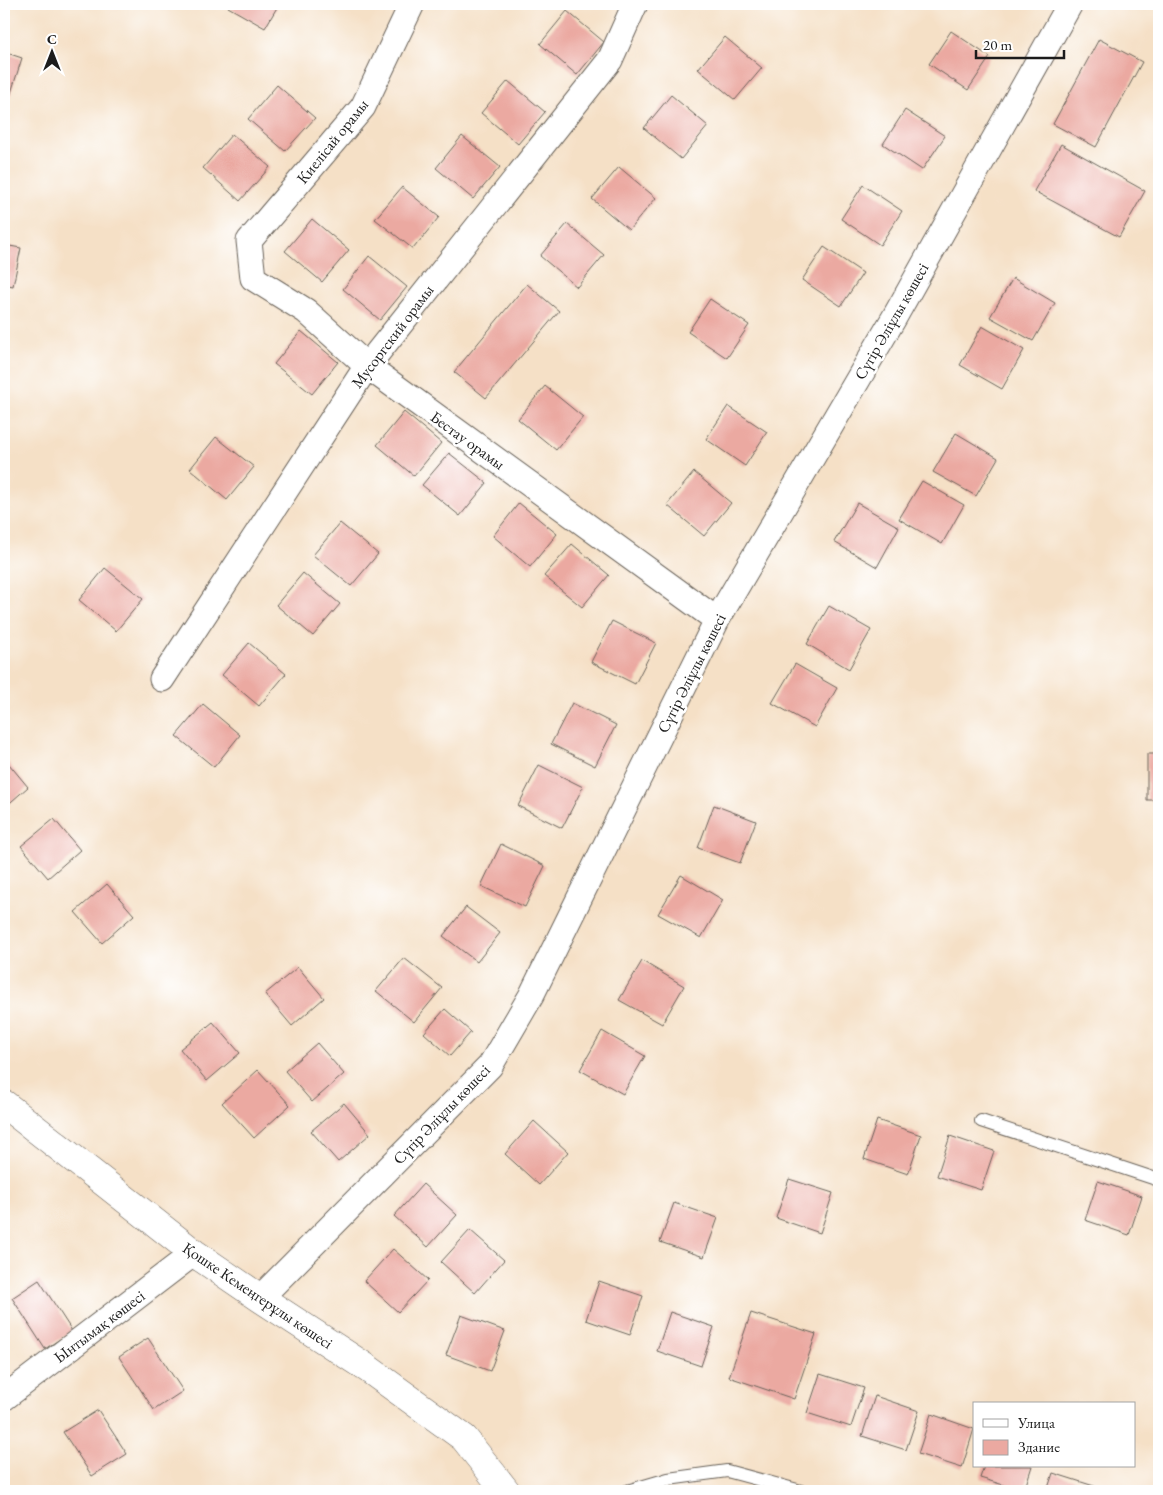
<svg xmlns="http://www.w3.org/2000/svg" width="1163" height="1495" viewBox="0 0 1163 1495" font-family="'EB Garamond',serif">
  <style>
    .building { fill: #eba9a1 }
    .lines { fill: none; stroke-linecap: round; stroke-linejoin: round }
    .lane-casing { stroke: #686158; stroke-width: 14 }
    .street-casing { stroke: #686158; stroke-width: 27 }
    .secondary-casing { stroke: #686158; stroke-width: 29 }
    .lane { stroke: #fff; stroke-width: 12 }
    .street { stroke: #fff; stroke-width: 25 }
    .secondary { stroke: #fff; stroke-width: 28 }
    .labels { text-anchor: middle; stroke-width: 5; stroke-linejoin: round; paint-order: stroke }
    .street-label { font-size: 16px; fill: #1c1c1c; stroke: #fff }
  </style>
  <rect width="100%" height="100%" fill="#fff"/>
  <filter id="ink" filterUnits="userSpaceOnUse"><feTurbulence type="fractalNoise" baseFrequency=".02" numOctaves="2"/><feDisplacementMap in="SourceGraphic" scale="10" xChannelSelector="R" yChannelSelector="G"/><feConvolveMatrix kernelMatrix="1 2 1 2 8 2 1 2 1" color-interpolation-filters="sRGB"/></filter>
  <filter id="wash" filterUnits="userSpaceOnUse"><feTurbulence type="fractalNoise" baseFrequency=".0096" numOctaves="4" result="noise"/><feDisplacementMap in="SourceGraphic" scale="20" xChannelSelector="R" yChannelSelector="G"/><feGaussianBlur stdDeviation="1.12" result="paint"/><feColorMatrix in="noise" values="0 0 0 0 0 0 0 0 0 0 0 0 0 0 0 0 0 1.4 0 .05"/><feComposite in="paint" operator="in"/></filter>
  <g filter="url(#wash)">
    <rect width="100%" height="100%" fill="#f5e0c6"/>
    <g id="blocks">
      <path class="building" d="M230 4H279L265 28 228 7Z
        M567 11 604 42 577 75 540 44Z
        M951 31 990 57 968 90 929 64Z
        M725 37 762 68 735 100 698 69Z
        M1099 39 1142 62 1096 147 1053 124Z
        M4 52 22 58 10 96 4 94Z
        M508 81 545 112 518 144 481 113Z
        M277 85 315 118 285 151 248 119Z
        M671 95 708 126 681 159 644 128Z
        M905 110 945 136 922 170 883 144Z
        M232 134 270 167 240 201 203 168Z
        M462 136 500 167 473 199 436 168Z
        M1061 144 1145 191 1119 237 1034 191Z
        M619 167 656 198 629 230 592 199Z
        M863 185 902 211 880 245 841 219Z
        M402 187 439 217 413 249 375 219Z
        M312 219 349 250 322 282 285 251Z
        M567 224 604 255 577 287 540 256Z
        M4 245 21 248 13 286 4 284Z
        M824 247 863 273 841 306 802 280Z
        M369 256 407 287 380 320 343 289Z
        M1013 278 1055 303 1033 341 990 317Z
        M527 284 559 311 486 398 454 372Z
        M710 299 749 325 727 358 688 332Z
        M982 326 1024 350 1002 389 960 365Z
        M301 331 338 362 312 394 274 364Z
        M545 386 583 417 556 450 518 419Z
        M728 406 767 432 745 466 706 439Z
        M404 412 441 443 414 476 377 445Z
        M956 433 998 458 976 496 933 472Z
        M216 437 254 467 227 500 190 469Z
        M449 453 487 483 460 516 422 485Z
        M694 472 731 503 704 536 667 505Z
        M922 481 964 505 942 544 899 519Z
        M519 503 557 534 530 567 493 536Z
        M857 503 899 527 877 567 834 542Z
        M340 523 378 554 351 586 313 555Z
        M572 544 609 575 582 607 544 576Z
        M105 568 143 599 116 631 79 600Z
        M303 573 340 604 313 636 276 605Z
        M829 606 871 630 849 669 807 644Z
        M612 621 656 643 635 684 591 662Z
        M249 643 286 674 259 706 222 675Z
        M795 664 837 688 815 727 772 703Z
        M572 703 616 725 595 766 551 744Z
        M203 704 240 735 214 767 176 736Z
        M1147 754H1159V800H1147Z
        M4 758 28 787 4 808Z
        M539 765 583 787 562 828 518 806Z
        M714 805 756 821 740 863 698 848Z
        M54 819 80 850 48 878 21 846Z
        M501 844 545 866 525 907 481 886Z
        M681 875 723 900 701 938 658 914Z
        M107 884 134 915 102 943 75 912Z
        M466 907 500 933 477 962 443 936Z
        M404 958 442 988 414 1022 376 991Z
        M642 961 684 986 662 1024 619 1000Z
        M298 967 324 998 292 1026 265 994Z
        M445 1009 471 1032 450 1056 424 1033Z
        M213 1022 240 1053 207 1081 180 1049Z
        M602 1031 645 1056 623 1094 580 1070Z
        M317 1043 344 1074 312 1102 285 1071Z
        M258 1070 290 1105 254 1138 222 1103Z
        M344 1103 370 1134 338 1162 311 1131Z
        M877 1120 921 1135 908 1174 864 1159Z
        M534 1121 568 1152 539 1185 505 1154Z
        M950 1136 994 1151 981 1190 937 1176Z
        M789 1179 833 1193 820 1233 776 1218Z
        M1098 1181 1142 1196 1129 1235 1085 1220Z
        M423 1184 457 1215 428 1247 394 1216Z
        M674 1203 718 1218 704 1257 660 1242Z
        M470 1230 504 1260 475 1293 441 1262Z
        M393 1249 428 1280 398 1312 364 1281Z
        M39 1280 72 1331 45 1349 12 1298Z
        M599 1281 643 1296 630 1335 586 1320Z
        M670 1312 714 1327 701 1366 657 1351Z
        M751 1313 816 1334 794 1399 729 1377Z
        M461 1315 505 1331 490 1371 446 1355Z
        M148 1338 183 1391 154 1410 119 1357Z
        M820 1374 864 1388 851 1427 807 1413Z
        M875 1396 919 1411 906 1450 862 1436Z
        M98 1410 127 1454 92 1476 63 1432Z
        M931 1414 974 1429 962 1468 918 1454Z
        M984 1466H1032L1024 1491 980 1478Z
        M1053 1473 1097 1487 1096 1491H1047Z"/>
    </g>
  </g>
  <g filter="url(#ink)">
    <use href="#blocks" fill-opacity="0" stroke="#686158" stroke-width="1"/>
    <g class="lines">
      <defs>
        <path id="lane" d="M981 1121 1159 1180
          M627 1491 668 1479 727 1471 801 1491"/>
        <path id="street" d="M412 4 363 107 249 241 253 278 306 311 367 366 717 620
          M162 679 367 366 610 60 635 4
          M260 1298 490 1066 531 996 717 620 894 318 1070 4
          M4 1398 194 1253"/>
        <path id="secondary" d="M4 1104 194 1253 260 1298 367 1368 464 1438 506 1491"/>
      </defs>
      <use href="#lane" class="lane-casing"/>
      <use href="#street" class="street-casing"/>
      <use href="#secondary" class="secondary-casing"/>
      <use href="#lane" class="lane"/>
      <use href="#street" class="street"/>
      <use href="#secondary" class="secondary"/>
    </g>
  </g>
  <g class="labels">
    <g class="street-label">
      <text transform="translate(332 141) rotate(-51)" y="6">Киелісай орамы</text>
      <text transform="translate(891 321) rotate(-60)" y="6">Сүгір Әліұлы көшесі</text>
      <text transform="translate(392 336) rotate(-53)" y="6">Мусоргский орамы</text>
      <text transform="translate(468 440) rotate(36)" y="6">Бестау орамы</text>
      <text transform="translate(691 673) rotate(-63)" y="6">Сүгір Әліұлы көшесі</text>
      <text transform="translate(441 1114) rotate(-46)" y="6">Сүгір Әліұлы көшесі</text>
      <text transform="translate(258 1295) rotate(34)" y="6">Қошке Кемеңгерұлы көшесі</text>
      <text transform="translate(99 1326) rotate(-37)" y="6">Ынтымақ көшесі</text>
    </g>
  </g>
  <rect width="1163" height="1495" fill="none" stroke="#fff" stroke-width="20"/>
  <rect x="973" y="1402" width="162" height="65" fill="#ffffff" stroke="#a4a4a4"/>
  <rect x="983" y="1419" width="25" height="8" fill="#ffffff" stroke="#a4a4a4"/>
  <text x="1018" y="1428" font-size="15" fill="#1c1c1c">Улица</text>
  <rect x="983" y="1440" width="25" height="15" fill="#eba9a1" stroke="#a4a4a4"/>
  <text x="1018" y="1452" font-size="15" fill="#1c1c1c">Здание</text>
  <g transform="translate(52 52)" stroke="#ffffff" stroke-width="4" paint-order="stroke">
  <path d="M0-4L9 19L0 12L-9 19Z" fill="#1c1c1c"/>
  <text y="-8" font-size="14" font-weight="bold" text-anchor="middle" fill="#1c1c1c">С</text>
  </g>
  <path d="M976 50v8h88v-8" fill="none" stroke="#1c1c1c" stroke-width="2.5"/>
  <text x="983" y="50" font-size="15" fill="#1c1c1c" stroke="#ffffff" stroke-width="4" paint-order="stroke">20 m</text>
</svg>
